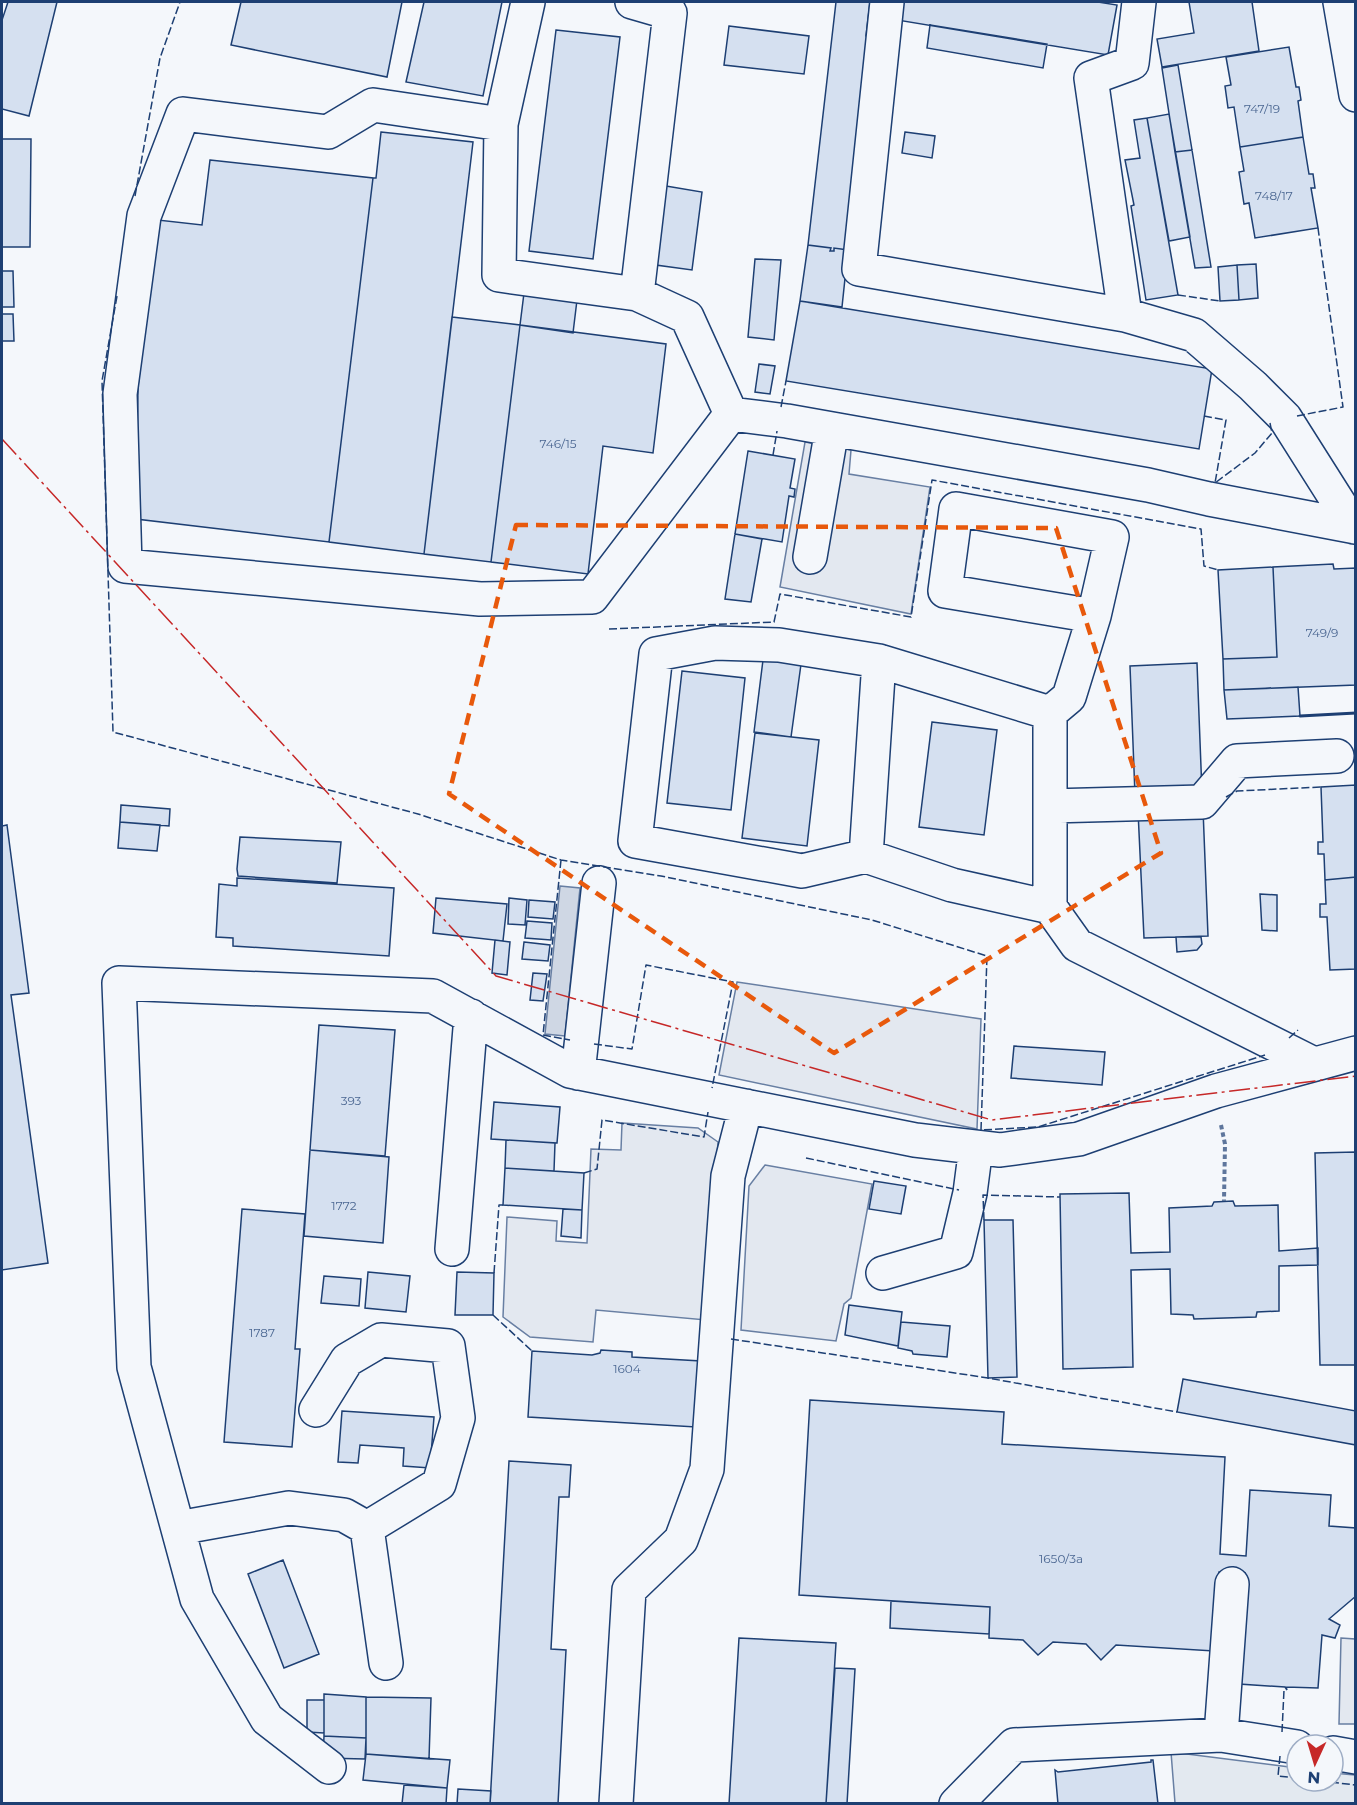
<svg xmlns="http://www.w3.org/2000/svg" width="1357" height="1805" viewBox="0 0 1357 1805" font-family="Montserrat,sans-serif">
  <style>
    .green { fill: #e3e9f0; stroke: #687fa3; stroke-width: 1.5 }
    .parking { fill: #e3e8f0; stroke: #687fa3; stroke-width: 1.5 }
    .water { fill: #cfd7e4; stroke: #687fa3; stroke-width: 1.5 }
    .building { fill: #d5e0f0; stroke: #1d3f73; stroke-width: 1.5 }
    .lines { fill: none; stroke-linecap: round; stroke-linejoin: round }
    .minor-casing { stroke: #1d3f73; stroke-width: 36 }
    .major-casing { stroke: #1d3f73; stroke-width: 36 }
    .path { stroke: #5e769c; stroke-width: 4; stroke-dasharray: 4.5 3; stroke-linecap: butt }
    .minor { stroke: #f4f7fb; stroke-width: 33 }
    .major { stroke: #f4f7fb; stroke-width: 33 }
    .fence { stroke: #1d3f73; stroke-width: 1.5; stroke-dasharray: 8 3; stroke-linecap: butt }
    .wall { stroke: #1d3f73; stroke-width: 3 }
    .power { stroke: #c62828; stroke-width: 1.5; stroke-dasharray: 21 4.5 3 4.5; stroke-linecap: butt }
    .marked { fill: none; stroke: #e8590c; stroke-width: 4.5; stroke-dasharray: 12 8; stroke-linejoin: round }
    .labels { text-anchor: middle; stroke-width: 4.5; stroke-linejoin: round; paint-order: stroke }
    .number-label { font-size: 12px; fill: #4b6792 }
  </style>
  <rect width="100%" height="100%" fill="#f4f7fb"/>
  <path class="green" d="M1171 1752 1297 1768V1781H1333V1773L1355 1775V1803H1175Z"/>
  <path class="parking" d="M805 442 851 450 849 474 930 487 911 614 780 587Z
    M737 982 981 1019 977 1129 719 1075Z
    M622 1123 698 1128 718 1142 706 1320 596 1310 593 1342 530 1337 503 1317 507 1217 557 1221 556 1241 587 1243 591 1149 621 1150Z
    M765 1165 872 1184 851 1298 844 1304 836 1341 741 1330 749 1186Z
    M1341 1638 1355 1639V1724H1339Z"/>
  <path class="water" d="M560 886 580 888 565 1036 545 1034Z"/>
  <path class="building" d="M8 2H57L29 116 2 109V20Z
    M241 2H402L387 77 231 45Z
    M424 2H502L483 96 406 82Z
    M836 2H870L866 36 871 37 848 250 834 248V251H830L831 248 808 245Z
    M900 2H1098L1117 5 1108 55 897 20Z
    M1189 2H1252L1259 51 1162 67 1157 39 1194 33Z
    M930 25 1047 44 1043 68 927 48Z
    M729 26 809 36 804 74 724 65Z
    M556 30 620 37 593 259 529 251Z
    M1289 47 1296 87H1299L1301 100 1298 101 1303 137 1240 147 1234 107 1228 108 1225 86 1231 85 1226 57Z
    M1178 65 1192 150 1175 152 1162 68Z
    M1169 114 1190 237 1169 241 1147 118Z
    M1147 118 1178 295 1146 300 1131 206 1134 205 1125 160 1140 158 1134 120Z
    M381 132 473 142 424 554 329 542 373 178H376Z
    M905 132 935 136 932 158 902 153Z
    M1303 137 1309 174H1313L1315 188H1311L1318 228 1255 238 1249 203 1244 204 1239 172 1244 171 1240 147Z
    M2 139H31L30 247H2Z
    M1192 150 1211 267 1195 268 1175 152Z
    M210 160 373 178 329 542 136 519 138 386 158 220 202 225Z
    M666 186 702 192 692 270 656 265Z
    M808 245 831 248 830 251H834V248L848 250 842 307 800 301Z
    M755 259 781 260 774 340 748 337Z
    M1256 264 1258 298 1239 300 1237 265Z
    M1237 265 1239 300 1220 301 1218 267Z
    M2 271H13L14 307H2Z
    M524 293 577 300 573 333 520 325Z
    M800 301 1212 369 1199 449 786 381Z
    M2 314H13L14 341H2Z
    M452 317 520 325 491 562 424 554Z
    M520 325 666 344 653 453 603 446 588 574 491 562Z
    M759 364 775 366 770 394 755 392Z
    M748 451 795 459 790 488 795 489 794 497 789 496 782 542 735 534Z
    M735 534 762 539 751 602 725 599Z
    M1333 564 1334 569 1356 568V685L1224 690 1223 659 1277 657 1273 567Z
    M1273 567 1277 657 1223 659 1218 570Z
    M764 652 802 657 791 737 754 732Z
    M1197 663 1202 793 1135 795 1130 666Z
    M682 671 745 678 731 810 667 803Z
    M1298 687 1300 716 1227 719 1224 690Z
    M932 722 997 730 984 835 919 827Z
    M755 733 819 740 807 846 742 838Z
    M1356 785V877L1325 880 1324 854H1318V842H1323L1321 787Z
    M121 805 170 809 169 826 120 822Z
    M1203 809 1208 936 1144 938 1138 811Z
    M120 822 160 825 157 851 118 848Z
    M7 825 29 993 11 995 48 1263 2 1270V826Z
    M240 837 341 842 337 883 238 876 237 869Z
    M1356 877V969L1330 970 1327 917H1320V904H1326L1325 880Z
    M237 878 394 888 389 956 233 946V938L216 937 219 884 237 886Z
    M1260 894 1277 895V931L1262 930Z
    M436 898 507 904 503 941 433 933Z
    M509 898 527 900 525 925 508 924Z
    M529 900 555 902 553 919 528 917Z
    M527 921 552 923 551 940 525 938Z
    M1176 937H1201L1202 944 1197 950 1177 952Z
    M495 940 510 942 507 975 492 973Z
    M524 942 550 945 548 961 522 959Z
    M533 973 547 974 543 1001 530 1000Z
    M319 1025 395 1030 385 1156 310 1150Z
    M1014 1046 1105 1052 1102 1085 1011 1078Z
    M494 1102 560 1107 557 1143 491 1139Z
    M506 1140 555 1143 554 1171 505 1168Z
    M310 1150 389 1157 383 1243 304 1236Z
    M1356 1152V1365H1320L1315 1153Z
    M505 1168 584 1173 582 1210 503 1205Z
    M874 1181 906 1186 901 1214 869 1209Z
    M1129 1193 1131 1253 1170 1252 1169 1208 1212 1206 1214 1202 1233 1201 1235 1206 1278 1205 1279 1251 1318 1248V1265L1279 1266V1311L1257 1312 1256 1317 1194 1319 1193 1315 1171 1314 1170 1269 1131 1270 1133 1367 1063 1369 1060 1194Z
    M242 1209 305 1214 295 1349H300L292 1447 224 1442Z
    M563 1209 582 1210 581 1238 561 1236Z
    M984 1220H1013L1017 1377 988 1378Z
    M368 1272 410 1276 406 1312 365 1308Z
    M457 1272 494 1273 493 1315H455Z
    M324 1276 361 1279 359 1306 321 1303Z
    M849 1305 902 1312 898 1346 845 1335Z
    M901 1322 950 1326 947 1357 913 1354 912 1351 898 1348Z
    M601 1350 632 1352V1357L701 1361 696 1427 528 1417 532 1351 592 1355 600 1353Z
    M1183 1379 1356 1411V1445L1177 1412Z
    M810 1400 1004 1412 1002 1444 1225 1457 1220 1554 1246 1556 1250 1490 1331 1495 1329 1526 1356 1528V1596L1329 1619 1340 1625 1335 1638 1322 1635 1318 1688 1286 1687 1287 1690 1285 1687 1239 1684 1245 1573 1219 1572 1214 1651 1116 1645 1101 1660 1086 1644 1053 1642 1038 1655 1023 1640 989 1638 990 1607 799 1595Z
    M342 1411 434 1417 430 1468 403 1466 404 1448 360 1445 358 1463 338 1462Z
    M509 1461 571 1465 569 1497H559L551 1649 566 1650 558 1804H490Z
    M283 1560 319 1654 284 1668 248 1574Z
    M891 1601 990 1607 989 1634 890 1628Z
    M739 1638 836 1643 826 1804H729Z
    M835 1668 855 1669 847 1804H826Z
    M324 1694 366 1697V1738L324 1736Z
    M366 1697 431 1698 429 1759 366 1754Z
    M307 1700H324V1733L307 1732Z
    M324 1736 366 1738 365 1759 323 1758Z
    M366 1754 450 1760 447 1788 363 1780Z
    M1151 1760H1153L1158 1804H1058L1055 1770 1058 1772 1151 1762Z
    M404 1785 447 1788 446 1804H402Z
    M458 1789 491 1791 490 1804H457Z"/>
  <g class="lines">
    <defs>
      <path id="minor" d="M528 2 501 124 499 275 637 294
        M632 2 670 13 637 294 687 317 731 414
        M887 2 859 269 1125 315
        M1139 2 1132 63 1091 78 1125 315 1194 335 1253 386 1285 418 1354 527
        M501 124 373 105 328 132 183 114 144 216 120 394 125 566 480 599 592 597 731 414 787 421 1148 485 1209 499 1356 527
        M810 557 832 429
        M1050 713 1069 697 1094 616 945 591 956 509 1112 537 1094 616
        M1050 806 1202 802 1237 761 1337 756
        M866 856 802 871 635 841 656 654 715 643 779 645 879 661
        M1050 907 952 885 866 856 879 661 1050 713V907L1077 945 1314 1064
        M578 1073 599 883
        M452 1249 471 1016
        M883 1273 956 1252 970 1193 976 1147
        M316 1410 347 1360 381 1340 448 1346 458 1418 439 1484 367 1528
        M178 1528 289 1508 344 1515 367 1528 386 1663
        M1221 1735 1232 1584
        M1333 1753 1356 1757
        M329 1767 267 1719 197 1599 134 1367 119 983 433 996 570 1071 915 1140 1000 1150 1079 1139 1216 1091 1356 1053
        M616 1804 629 1590 681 1540 707 1469 728 1176 746 1106
        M956 1804 1014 1745 1221 1735 1297 1747"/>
      <path id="major" d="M1340 2 1356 95"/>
    </defs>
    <use href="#minor" class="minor-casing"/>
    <use href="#major" class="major-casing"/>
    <path class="path" d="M1221 1125 1225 1144 1224 1201"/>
    <use href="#minor" class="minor"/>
    <use href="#major" class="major"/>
    <path class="fence" d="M135 196 160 58 180 2
      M1178 295 1220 301
      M117 296 102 381 113 732 418 814 561 860 661 876 872 920 987 956 981 1130 1038 1127 1265 1055
      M781 407 786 381
      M1204 416 1226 420 1215 483 1255 453 1272 433 1270 423
      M1297 416 1343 407 1318 228
      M773 455 777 431
      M609 629 774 622 780 594 911 617 932 480 1201 529 1204 566 1218 570
      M1226 797 1237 791 1321 787
      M561 860 543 1035 570 1040
      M1289 1038 1298 1030
      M594 1044 632 1049 646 965 733 982 712 1088
      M806 1158 959 1190
      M584 1173 597 1169 602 1120 704 1137 708 1112
      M984 1220 983 1195 1060 1197
      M494 1273 499 1205H503
      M493 1315 532 1351
      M731 1339 988 1378 1177 1412
      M1282 1732 1284 1690
      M1280 1756 1278 1776 1297 1778
      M1320 1781 1356 1785"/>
    <path class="wall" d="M1300 716 1356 713"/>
    <path class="power" d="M2 439 496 976 992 1120 1356 1076"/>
  </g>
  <path class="marked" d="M516 525 1056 528 1161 853 834 1053 449 794Z"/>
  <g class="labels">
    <g class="number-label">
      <text x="1262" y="113">747/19</text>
      <text x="1274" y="200">748/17</text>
      <text x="558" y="448">746/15</text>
      <text x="1322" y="637">749/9</text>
      <text x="351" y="1105">393</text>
      <text x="344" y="1210">1772</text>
      <text x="262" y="1337">1787</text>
      <text x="627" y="1373">1604</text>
      <text x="1061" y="1563">1650/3a</text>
    </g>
  </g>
  <rect width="1357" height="1805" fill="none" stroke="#1d3f73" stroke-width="6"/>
  <g transform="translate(1315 1763) rotate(184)"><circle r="28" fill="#f4f7fb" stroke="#9eadc5" stroke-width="1.5"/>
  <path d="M0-4.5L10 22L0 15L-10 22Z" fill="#c62828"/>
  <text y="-9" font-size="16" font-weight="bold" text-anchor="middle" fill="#1d3f73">N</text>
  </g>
</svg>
